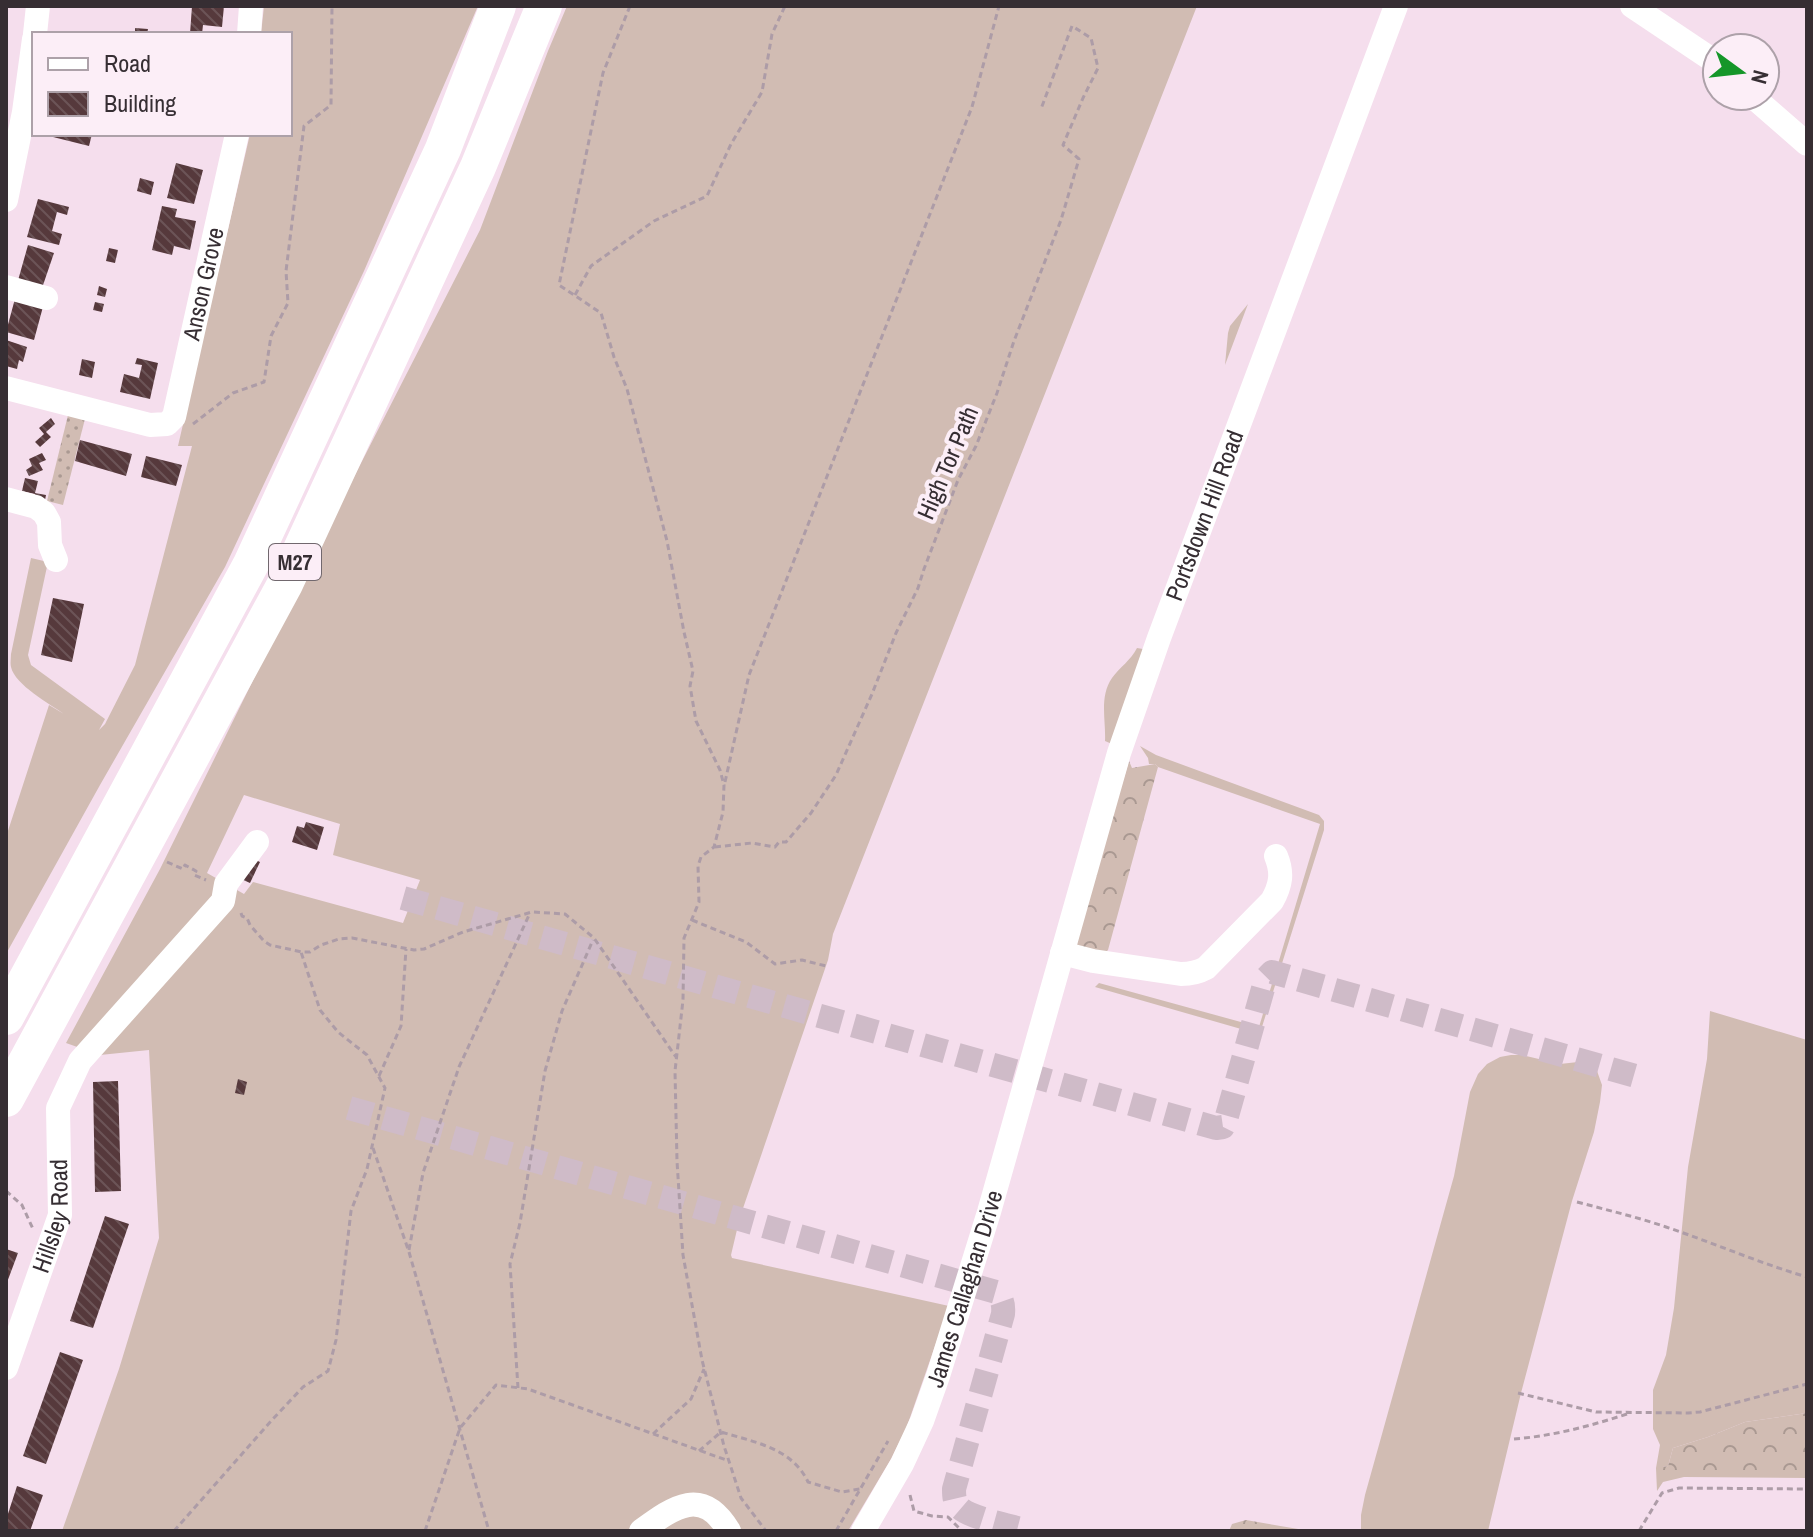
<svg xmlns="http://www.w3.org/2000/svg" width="1813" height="1537" viewBox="0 0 1813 1537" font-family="'Archivo Narrow',sans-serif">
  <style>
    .grass { fill: #d1bcb3; fill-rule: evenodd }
    .forest { fill: url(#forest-crowns) }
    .garden { fill: url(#garden-dots) }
    .building { fill: url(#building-back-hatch) }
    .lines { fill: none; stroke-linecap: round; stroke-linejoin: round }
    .minor-tunnel { stroke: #cfbbc8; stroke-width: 24; stroke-dasharray: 24 12; stroke-linecap: butt }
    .path { stroke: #ad9ca7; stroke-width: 3; stroke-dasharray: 6 4; stroke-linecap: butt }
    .minor { stroke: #fff; stroke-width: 24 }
    .highway { stroke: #fff; stroke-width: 36 }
    .labels { text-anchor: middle; stroke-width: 8; stroke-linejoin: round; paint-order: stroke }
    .shield { fill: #fceef7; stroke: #71686e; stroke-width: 2 }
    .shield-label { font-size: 22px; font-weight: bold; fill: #362e33 }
    .street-label { font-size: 24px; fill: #362e33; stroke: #fceef7 }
  </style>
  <defs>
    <pattern id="forest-crowns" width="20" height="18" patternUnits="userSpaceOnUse" patternTransform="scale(2)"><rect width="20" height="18" fill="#d1bcb3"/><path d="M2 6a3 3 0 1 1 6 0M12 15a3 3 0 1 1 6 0" fill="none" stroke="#aa9992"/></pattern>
    <pattern id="garden-dots" width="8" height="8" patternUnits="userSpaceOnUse" patternTransform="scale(2)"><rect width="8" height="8" fill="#d1bcb3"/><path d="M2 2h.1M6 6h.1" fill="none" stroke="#aa9992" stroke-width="1.8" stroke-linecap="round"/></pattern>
    <pattern id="building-back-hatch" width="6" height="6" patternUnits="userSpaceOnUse" patternTransform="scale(2)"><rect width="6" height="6" fill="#56393c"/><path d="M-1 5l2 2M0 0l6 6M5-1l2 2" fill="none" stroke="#6c5457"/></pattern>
  </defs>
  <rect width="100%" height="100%" fill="#f5deed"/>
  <path class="grass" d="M264 6H478L364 271 225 567 100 785 6 954V837L49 705 64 714C50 704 15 685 11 667 10 663 11 658 11 654L31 558 48 562 28 655 31 665 105 719 99 730 105 724 135 665 192 446H178L250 134H290V34H261Z
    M567 6H1197L833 934 828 960 740 1217 731 1255 732 1258 949 1306 906 1429 891 1459 848 1531H62L119 1369 159 1238 149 1050 100 1055 66 1043 160 869 333 518 480 230 548 51ZM244 795 340 824 333 855 420 880 403 923 253 882 244 894 207 873Z
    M1248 304 1225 365 1228 333 1230 326Z
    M1137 648 1143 649 1112 744 1105 741C1106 720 1099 697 1112 678 1120 667 1131 660 1137 648Z
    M1140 746 1156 755 1319 815 1324 821V830L1261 1030 1255 1033 1095 987 1099 983 1259 1027 1320 824 1158 767 1155 764H1149L1148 758Z
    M1710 1011 1807 1040V1413L1745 1422 1708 1437 1673 1448 1668 1466 1663 1467V1482L1657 1491 1656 1468 1660 1445 1653 1429V1390L1666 1355 1674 1308 1688 1167 1707 1059Z
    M1511 1055H1522L1560 1064 1578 1062 1589 1064 1597 1071 1602 1085 1600 1102 1594 1132 1572 1201 1521 1393 1488 1531H1361V1515L1365 1495 1454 1176 1470 1092 1478 1074 1487 1064 1500 1057Z"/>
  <path class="forest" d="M1129 761 1132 768 1155 764 1158 767 1108 950 1105 953 1073 946Z
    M1807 1413V1478L1684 1477 1663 1482V1467L1668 1466 1673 1448 1708 1437 1745 1422Z
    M1246 1520 1310 1531H1229L1232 1524Z"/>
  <path class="garden" d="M69 411 86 415 63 505 47 501Z"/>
  <path class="building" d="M192 6H224L222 27 203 25 202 34H190Z
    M135 28 148 29 147 34H135Z
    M54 134H92L89 146 53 137Z
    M176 163 203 170 194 204 167 198Z
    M140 178 154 182 151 195 137 191Z
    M38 199 69 207 67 215 57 212 52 231 62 234 59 245 27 237Z
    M162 206 177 209 175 217 196 221 190 250 174 246 172 255 152 250Z
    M28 245 54 253 41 291 17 284Z
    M109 248 118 250 115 263 106 261Z
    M99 286 107 289 105 297 97 295Z
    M16 295 44 303 34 340 6 332Z
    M95 302 104 304 102 312 93 310Z
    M6 340 27 347 23 362 19 360 17 369 6 366Z
    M137 358 158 363 150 399 120 392 124 374 139 378 142 365 135 364Z
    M82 359 95 362 92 378 79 375Z
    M51 418 55 424 46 432 51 437 40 447 35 442 44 434 39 428Z
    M80 440 132 454 126 476 75 461Z
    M42 453 46 460 39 463 43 470 29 476 26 470 32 466 29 459Z
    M146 456 182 465 176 486 141 477Z
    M25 478 38 481 35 493 46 495 45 500 34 498 35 494 22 491Z
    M53 598 84 604 72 662 41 655Z
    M306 822 324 827 317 850 292 842 297 826 304 828Z
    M251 858 260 862 250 883 241 879Z
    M238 1079 247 1082 244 1095 235 1093Z
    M118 1081 121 1191 95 1192 93 1082Z
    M105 1216 129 1224 93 1328 70 1321Z
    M6 1249 18 1253 6 1285Z
    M60 1352 83 1360 46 1464 23 1456Z
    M17 1486 43 1495 30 1531H6V1520Z"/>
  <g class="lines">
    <path class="minor-tunnel" d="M403 898 1216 1128 1223 1127 1225 1123 1266 978 1272 972 1639 1077
      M349 1108 996 1292C1002 1299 1004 1304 1003 1314L954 1489C954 1496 954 1502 960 1508 970 1518 1012 1526 1028 1531"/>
    <path class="path" d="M630 6 603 73 559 285 601 313 614 357 627 389 667 541 684 632 693 671 690 686 696 721 720 770 724 785 723 812 714 847 701 857 698 866 699 902 684 938 683 1000 675 1071 677 1161 683 1255 702 1360 724 1446 741 1498 766 1531
      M575 295 591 266 654 221 707 196 731 144 762 92 772 34 785 6
      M193 424 233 393 264 382 271 336 288 303 286 271 304 126 331 105 332 6
      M725 782 749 675 972 107 999 6
      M715 847 752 843 775 847 779 842H786L811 813 836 775 872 694 896 633 918 588 924 569 958 480 976 446 997 393 1014 341 1061 220 1079 159 1063 145 1083 98 1098 68 1091 38 1072 26 1041 109
      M167 862 183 869 185 865 196 871 194 875 206 880
      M241 913 242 916 247 918 250 925 264 941 270 945 302 952H310L321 945 339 939 352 938 414 950 424 949 463 932 532 912 565 914 594 938 676 1057
      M692 920 746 942 775 964 802 960 826 966
      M379 1076 401 1026 406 949
      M373 1148 409 1252 489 1531
      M6 1191 22 1205 33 1229
      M1577 1202C1607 1210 1637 1217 1666 1227 1714 1243 1759 1263 1807 1277
      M409 1250 423 1173 459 1067 530 913
      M518 1388 510 1264 520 1223 545 1071 562 1011 593 940
      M1518 1393 1596 1412 1688 1413 1700 1412 1807 1384
      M653 1434 691 1399 704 1369
      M1514 1439C1553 1436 1590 1426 1627 1414
      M699 1451 721 1432C754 1442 792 1448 808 1482L842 1492 860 1489
      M910 1495 914 1511 932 1516 948 1517 962 1531
      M174 1531 272 1420 303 1387 328 1371 336 1340 351 1211 367 1169 385 1088 367 1055 338 1032 320 1010 301 952
      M425 1531 460 1428 496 1385 528 1389 729 1461
      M836 1531 888 1441
      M1639 1531 1662 1493 1679 1488 1807 1489"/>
    <g class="minor">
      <path d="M1632 6 1717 63"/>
      <path d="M35 34 38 6"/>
      <path d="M249 34 251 6"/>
      <path d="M1752 96 1807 144"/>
      <path d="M6 200 24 112 34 39"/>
      <path d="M6 287 46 298"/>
      <path id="s1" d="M6 388 150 425 167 424 174 417 237 134"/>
      <path d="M6 499 36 507 44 513 49 522 50 545 56 560"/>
      <path d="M1062 953 1093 961 1181 974C1190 974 1197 973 1206 968L1272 901C1281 885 1283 873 1276 856"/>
      <path id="s2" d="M6 1368 60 1215 58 1108 80 1061 223 901 226 884 257 842"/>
      <path d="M641 1531C674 1507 702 1486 729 1531"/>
      <path id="s3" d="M863 1531 902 1464 922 1421 938 1376 989 1212 1119 753 1159 638 1396 6"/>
    </g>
    <path class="highway" d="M6 1017 251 564 443 149 498 6
      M6 1099 285 584 478 167 544 6"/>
  </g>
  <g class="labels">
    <rect class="shield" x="269" y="544" width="52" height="36" rx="6"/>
    <g class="shield-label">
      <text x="295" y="570">M27</text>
    </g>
    <g class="street-label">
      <text dy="8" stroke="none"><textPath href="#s1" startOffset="312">Anson Grove</textPath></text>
      <text transform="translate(948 463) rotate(-67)" y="8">High Tor Path</text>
      <text dy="8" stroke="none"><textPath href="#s3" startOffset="1074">Portsdown Hill Road</textPath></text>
      <text dy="8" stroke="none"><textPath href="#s2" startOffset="160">Hillsley Road</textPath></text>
      <text dy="8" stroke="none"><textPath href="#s3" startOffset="264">James Callaghan Drive</textPath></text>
    </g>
  </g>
  <rect width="1813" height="1537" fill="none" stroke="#362e33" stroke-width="16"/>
  <rect x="32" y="32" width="260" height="104" fill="#fceef7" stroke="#ada1a9" stroke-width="2"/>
  <rect x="48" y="58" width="40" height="12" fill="#ffffff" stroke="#ada1a9" stroke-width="2"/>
  <text x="104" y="72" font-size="24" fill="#362e33">Road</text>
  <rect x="48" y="92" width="40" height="24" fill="url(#building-back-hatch)" stroke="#ada1a9" stroke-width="2"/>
  <text x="104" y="112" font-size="24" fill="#362e33">Building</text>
  <g transform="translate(1741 72) rotate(105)"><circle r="38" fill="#fceef7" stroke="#ada1a9" stroke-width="2"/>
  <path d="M0-6L14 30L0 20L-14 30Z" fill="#159629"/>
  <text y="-12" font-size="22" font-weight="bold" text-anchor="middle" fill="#362e33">N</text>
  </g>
</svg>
